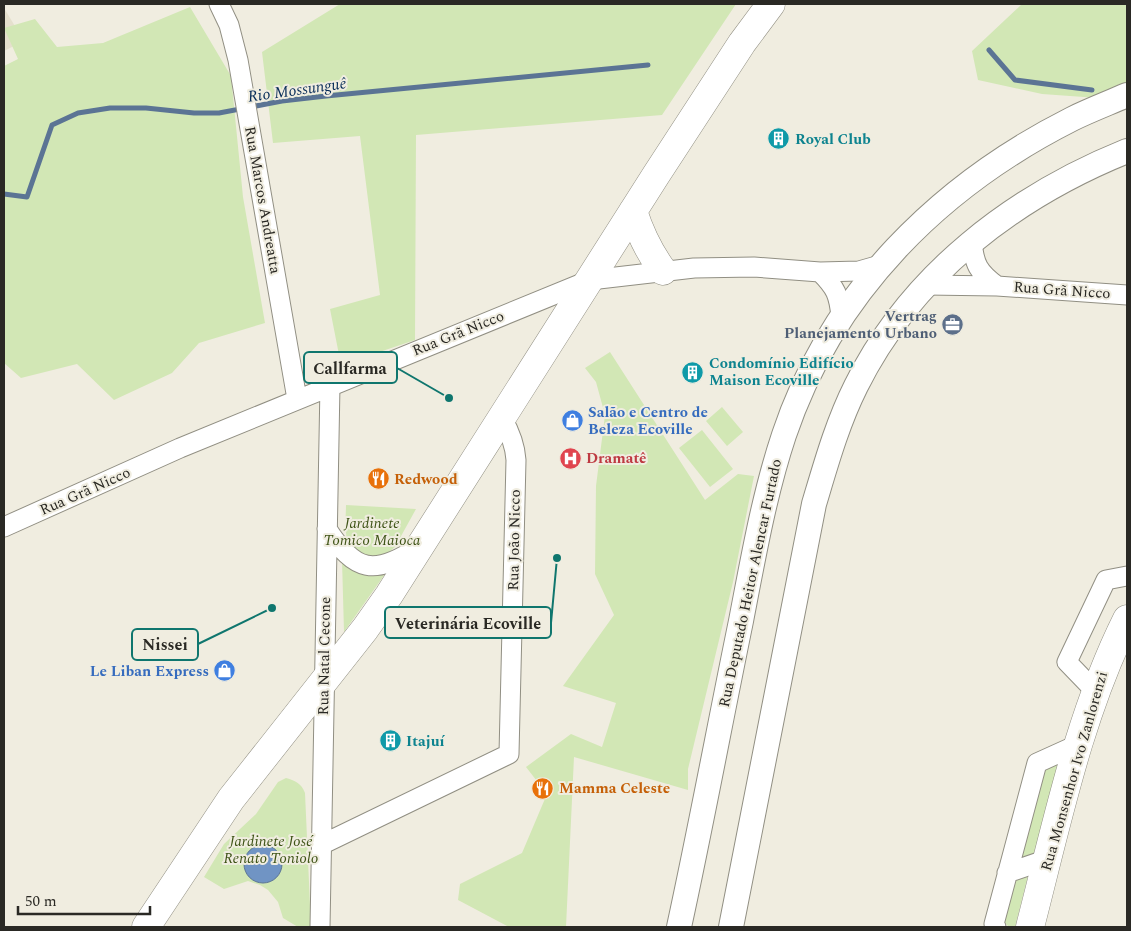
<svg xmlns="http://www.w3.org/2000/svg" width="1131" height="931" viewBox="0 0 1131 931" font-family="Spectral,serif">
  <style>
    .built { fill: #e5e0cd }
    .green { fill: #d2e7b5 }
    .water { fill: #7094c4; stroke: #5b7494 }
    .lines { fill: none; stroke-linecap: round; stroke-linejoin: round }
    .stream { stroke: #5b7494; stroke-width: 5 }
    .minor-casing { stroke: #918f83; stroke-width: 21 }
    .tertiary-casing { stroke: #918f83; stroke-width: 26 }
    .primary-casing { stroke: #918f83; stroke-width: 29 }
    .minor { stroke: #fff; stroke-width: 19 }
    .tertiary { stroke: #fff; stroke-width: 24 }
    .primary { stroke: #fff; stroke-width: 28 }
    .labels { text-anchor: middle; stroke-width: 4; stroke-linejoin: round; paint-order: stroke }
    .culture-label { font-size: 15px; font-weight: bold; fill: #0d838f; stroke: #f0ede0; text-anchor: start }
    .street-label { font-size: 15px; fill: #2a2924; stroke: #f0ede0 }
    .service-label { font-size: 15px; font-weight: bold; fill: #4e5e75; stroke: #f0ede0; text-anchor: end }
    .shop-label { font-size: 15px; font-weight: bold; fill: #366cbe; stroke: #f0ede0; text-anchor: start }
    .health-label { font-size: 15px; font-weight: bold; fill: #be3a42; stroke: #f0ede0; text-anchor: start }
    .food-label { font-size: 15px; font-weight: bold; fill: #c56008; stroke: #f0ede0; text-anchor: start }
    .park-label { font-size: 15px; font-style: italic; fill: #3e5316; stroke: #f0ede0 }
    .water-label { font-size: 16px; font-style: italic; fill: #052b57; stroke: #f0ede0 }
    .leader { fill: none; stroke: #0f766e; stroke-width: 2 }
    .callout-dot { fill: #0f766e; stroke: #f0ede0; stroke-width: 2 }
    .callout { fill: #f0ede0; stroke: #0f766e; stroke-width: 2 }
    .callout-label { font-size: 16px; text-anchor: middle; font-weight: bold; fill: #2a2924 }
  </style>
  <rect width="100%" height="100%" fill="#f0ede0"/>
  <path class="built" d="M4 8 24 41 4 51Z"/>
  <path class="green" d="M340 4H736L662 115 416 135 415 340 341 365 330 309 380 295 360 136 273 143 262 52Z
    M1022 4H1127V91L1112 99 1042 94 978 80 972 51Z
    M190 7 231 76 243 197 265 323 199 343 172 373 114 400 77 364 21 378 4 363V66L18 59 4 28 35 19 57 47 103 43Z
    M610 352 705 500 738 474 754 476 733 582 688 769V790L574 757 566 927H509L458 900 460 884 522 853 547 794 526 767 571 734 602 747 616 703 563 686 614 615 595 574 596 486 605 415 596 382 585 368Z
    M722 407 743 432 727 446 706 421Z
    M702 430 733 469 710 487 679 448Z
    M346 505 416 509 395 547 383 557C376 557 369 557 363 556 341 551 346 521 346 505Z
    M342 560 365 573 385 574 344 632Z
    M1063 754 1034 856 1018 861 1046 761Z
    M286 778C296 781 301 783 305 793L311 927H298L283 918 278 902 268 890 260 885 248 881 224 889 204 877 224 844 256 814 278 782Z
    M1029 872 1015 927H1009L1004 922 1015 878Z"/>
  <path class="water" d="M244 864a19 19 0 1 1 38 0a19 19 0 1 1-38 0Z"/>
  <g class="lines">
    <path class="stream" d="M989 50 1015 80 1092 90
      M4 194 27 197 52 125 78 113 110 108H146L194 113H219L282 101 326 96 648 65"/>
    <defs>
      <path id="minor" d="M219 4 229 25 238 60 297 399
        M972 241C974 264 978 272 997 286
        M820 272C836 288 839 295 841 317
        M926 285 997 286 1127 295
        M4 527 180 448 590 280 694 268 754 267 820 272 859 271 880 265
        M327 529C355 572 374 576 417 548
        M1095 691 1067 662 1106 580 1127 576
        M321 845 509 754 516 460C515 444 510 432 502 418
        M1007 873 1048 859
        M320 927 330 385
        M996 927 994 924 1037 763 1079 744"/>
      <path id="tertiary" d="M679 927C701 826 720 723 741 621 753 559 764 495 784 435 832 292 939 186 1072 119 1090 110 1109 103 1127 95
        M731 927 814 504C826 464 837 424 856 386 911 275 1013 197 1127 151"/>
      <path id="primary" d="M633 211C640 233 649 252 663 271
        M146 927 231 799 365 629 389 595 656 175 742 43 771 4
        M1030 927C1057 823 1079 715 1127 619"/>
    </defs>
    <use href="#minor" class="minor-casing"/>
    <use href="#tertiary" class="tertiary-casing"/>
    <use href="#primary" class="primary-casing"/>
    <use href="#minor" class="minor"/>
    <use href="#tertiary" class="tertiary"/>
    <use href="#primary" class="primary"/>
  </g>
  <defs>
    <symbol id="building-disc" viewBox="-11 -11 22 22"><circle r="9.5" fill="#0f9aa8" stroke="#f0ede0"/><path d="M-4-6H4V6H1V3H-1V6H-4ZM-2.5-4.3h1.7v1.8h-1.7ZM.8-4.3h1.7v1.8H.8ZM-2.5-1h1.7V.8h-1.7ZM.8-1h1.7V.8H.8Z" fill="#fff"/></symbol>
    <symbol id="office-disc" viewBox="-11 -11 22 22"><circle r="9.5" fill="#5c6f8a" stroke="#f0ede0"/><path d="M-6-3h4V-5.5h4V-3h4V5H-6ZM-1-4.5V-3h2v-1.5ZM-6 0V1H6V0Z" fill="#fff"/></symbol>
    <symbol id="shop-disc" viewBox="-11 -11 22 22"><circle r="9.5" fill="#3f7fe0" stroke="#f0ede0"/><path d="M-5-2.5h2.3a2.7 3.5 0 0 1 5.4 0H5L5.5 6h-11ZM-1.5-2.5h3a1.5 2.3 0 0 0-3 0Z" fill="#fff"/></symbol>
    <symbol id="hospital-disc" viewBox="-11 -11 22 22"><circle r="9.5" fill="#e0444e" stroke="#f0ede0"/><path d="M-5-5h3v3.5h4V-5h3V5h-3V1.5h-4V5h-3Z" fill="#fff"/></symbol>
    <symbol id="restaurant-disc" viewBox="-11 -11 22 22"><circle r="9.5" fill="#e8710a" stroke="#f0ede0"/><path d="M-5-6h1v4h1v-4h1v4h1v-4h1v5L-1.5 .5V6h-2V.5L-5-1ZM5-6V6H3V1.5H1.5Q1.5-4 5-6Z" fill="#fff"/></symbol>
  </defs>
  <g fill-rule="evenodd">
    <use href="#building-disc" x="766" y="126" width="25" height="25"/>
    <use href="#office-disc" x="940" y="312" width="25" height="25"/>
    <use href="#building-disc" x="680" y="360" width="25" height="25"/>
    <use href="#shop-disc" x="560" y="408" width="25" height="25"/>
    <use href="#hospital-disc" x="558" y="446" width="25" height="25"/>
    <use href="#restaurant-disc" x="366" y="466" width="25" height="25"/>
    <use href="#shop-disc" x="212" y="658" width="25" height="25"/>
    <use href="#building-disc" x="378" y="728" width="25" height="25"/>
    <use href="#restaurant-disc" x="530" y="776" width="25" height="25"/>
  </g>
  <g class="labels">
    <g class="culture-label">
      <text x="795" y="144">Royal Club</text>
      <text x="709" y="368">Condomínio Edifício<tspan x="709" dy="17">Maison Ecoville</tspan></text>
      <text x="406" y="746">Itajuí</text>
    </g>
    <g class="street-label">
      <text transform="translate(263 200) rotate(80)" y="5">Rua Marcos Andreatta</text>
      <text transform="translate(1062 290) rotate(4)" y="5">Rua Grã Nicco</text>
      <text transform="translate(458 333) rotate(-22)" y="5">Rua Grã Nicco</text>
      <text transform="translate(85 491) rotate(-24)" y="5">Rua Grã Nicco</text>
      <text transform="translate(514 540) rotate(-89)" y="5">Rua João Nicco</text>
      <text transform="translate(750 583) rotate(-78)" y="5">Rua Deputado Heitor Alencar Furtado</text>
      <text transform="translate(324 656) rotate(-89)" y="5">Rua Natal Cecone</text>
      <text transform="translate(1074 771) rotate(-74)" y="5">Rua Monsenhor Ivo Zanlorenzi</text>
    </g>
    <g class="service-label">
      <text x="937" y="321">Vertrag<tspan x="937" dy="17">Planejamento Urbano</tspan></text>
    </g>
    <g class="shop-label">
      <text x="588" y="417">Salão e Centro de<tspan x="588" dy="17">Beleza Ecoville</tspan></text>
      <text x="209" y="676" text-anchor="end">Le Liban Express</text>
    </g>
    <g class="health-label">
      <text x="586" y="463">Dramatê</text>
    </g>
    <g class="food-label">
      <text x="394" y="484">Redwood</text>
      <text x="559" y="793">Mamma Celeste</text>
    </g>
    <g class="park-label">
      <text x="372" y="528">Jardinete<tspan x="372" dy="17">Tomico Maioca</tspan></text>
      <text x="271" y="846">Jardinete José<tspan x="271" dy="17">Renato Toniolo</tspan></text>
    </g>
    <g class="water-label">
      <text transform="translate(297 89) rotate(-8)" y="6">Rio Mossunguê</text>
    </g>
  </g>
  <path class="leader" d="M449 398L397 368M557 558L551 623M272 608L198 644"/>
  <g class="callout-dot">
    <circle cx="449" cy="398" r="5"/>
    <circle cx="557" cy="558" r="5"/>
    <circle cx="272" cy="608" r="5"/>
  </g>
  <g class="callout">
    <rect x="304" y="352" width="93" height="31" rx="5"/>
    <rect x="385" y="607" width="166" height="31" rx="5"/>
    <rect x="132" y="629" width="66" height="31" rx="5"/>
  </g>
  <g class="callout-label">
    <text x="350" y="374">Callfarma</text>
    <text x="468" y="629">Veterinária Ecoville</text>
    <text x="165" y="650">Nissei</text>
  </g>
  <rect width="1131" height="931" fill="none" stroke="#2a2924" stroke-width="10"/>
  <path d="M18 906v8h132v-8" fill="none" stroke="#2a2924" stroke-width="2.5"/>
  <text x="25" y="906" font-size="15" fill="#2a2924" stroke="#f0ede0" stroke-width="4" paint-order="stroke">50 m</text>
</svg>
